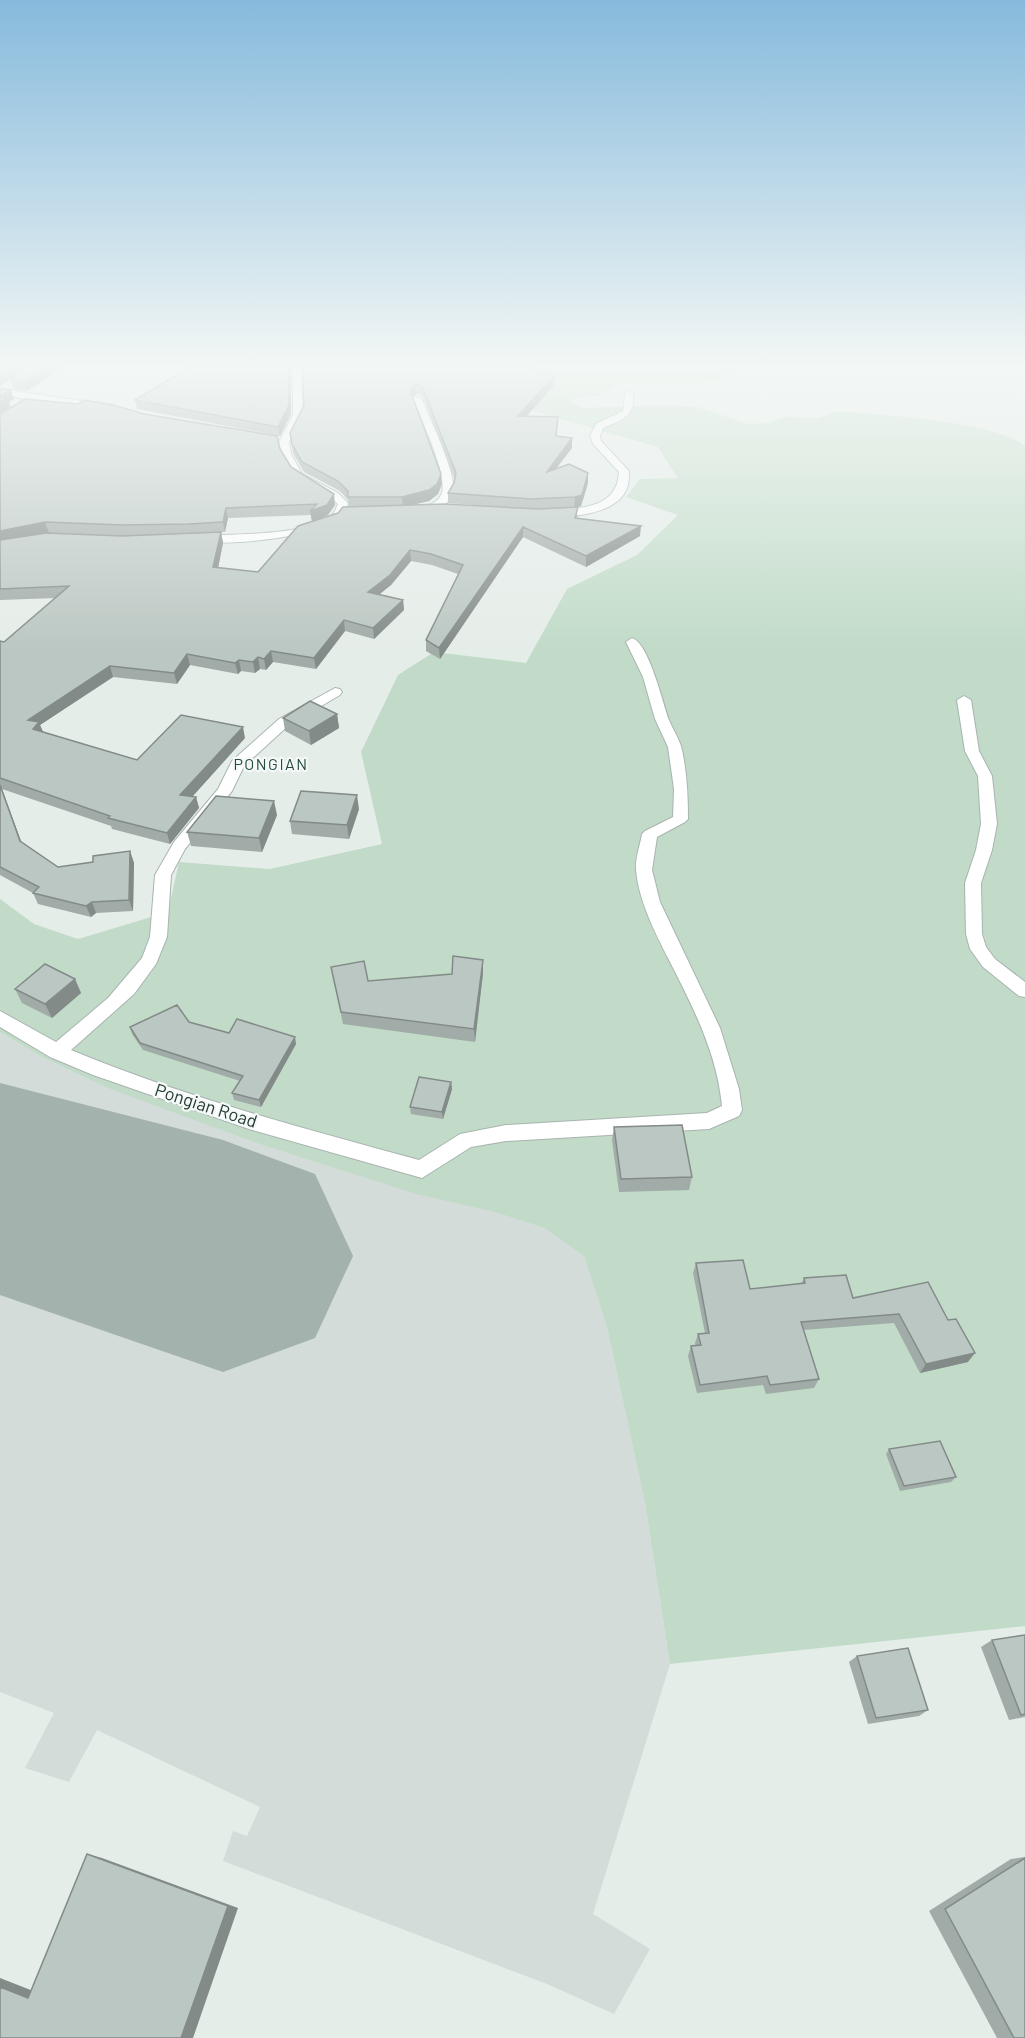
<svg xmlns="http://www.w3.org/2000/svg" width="1025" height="2038" viewBox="0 0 1025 2038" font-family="Barlow,sans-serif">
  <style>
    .built { fill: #d3dcd8 }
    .green { fill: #c1dbc8 }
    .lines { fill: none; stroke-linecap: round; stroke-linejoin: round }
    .runway { fill: #a3b2ad; fill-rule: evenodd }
    .minor-casing { stroke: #a8b4b0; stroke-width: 2 }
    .minor { fill: #fff; fill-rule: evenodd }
    .wall { fill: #a1aba7; fill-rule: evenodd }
    .shaded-wall { fill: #838b88 }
    .building { fill: #bbc7c2; stroke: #838b88; stroke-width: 1.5 }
    .labels { text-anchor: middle; stroke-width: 4.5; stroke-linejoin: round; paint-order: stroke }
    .far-neighbourhood-label { font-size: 16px; letter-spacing: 1.5px; fill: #244c42; stroke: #f5f9f7 }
    .street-label { font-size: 18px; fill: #263c36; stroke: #f5f9f7 }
  </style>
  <rect width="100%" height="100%" fill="#e5ede9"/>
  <path class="built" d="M0 1032 40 1056 105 1087 544 1228 584 1256 607 1327 645 1503 670 1664 593 1914 650 1949 614 2014 547 1984 223 1861 233 1831 247 1836 260 1807 97 1730 69 1782 25 1768 54 1713 0 1692Z"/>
  <path class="green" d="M480 367H740L715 381 682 384 617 382 599 396 578 397 570 402 584 408 665 405 697 407 748 424 769 423 785 417 818 418 836 412H854C896 417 995 422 1025 446V1626L670 1664 645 1503 607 1327 584 1256 544 1228 491 1211 416 1194 257 1143 105 1087 40 1056 0 1032V899L34 924 78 939 168 912 179 862 270 869 382 844 361 752 398 675 434 652 526 663 567 589 637 555 678 515 626 497 640 479 678 478 658 447 474 394Z"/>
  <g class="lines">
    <path class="runway" d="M0 1083 223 1140 315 1174 353 1256 315 1338 223 1372 0 1295Z"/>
    <defs>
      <path id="minor" d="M293 367H301L303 415 289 442 291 454 302 474 338 493 348 503C346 509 345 515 340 519 321 537 221 547 195 541L193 539 199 536C231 534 306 536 331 516 335 513 336 508 338 504L330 497 294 478 281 454 279 442 293 415Z
        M0 389 103 404 108 407 103 410 0 395Z
        M629 391 633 394C636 417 621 420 603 428L600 436 601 441 629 471C629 479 629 486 624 494 612 513 571 519 550 515L549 513 554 510C583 508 617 508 619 472L593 444 590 436 596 424 623 411 625 394Z
        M414 396 421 398C429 416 457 475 453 491 450 507 432 513 417 515L413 514V510C423 507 436 505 441 495 450 479 420 416 413 398Z
        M632 638C649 643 663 704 669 720 673 730 680 740 682 750 687 773 688 796 688 819L685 822 657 837 652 870 660 902 720 1028 739 1089 742 1110 739 1116 709 1129 506 1141 471 1147 422 1178 249 1129 93 1075 50 1057 0 1027V1011L56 1042 108 998 142 958 150 937 155 875 174 842 218 789 232 761 279 719 335 688 340 689 342 692 340 695 289 725 244 766 232 791 185 849 171 875 167 937 156 964 134 994 71 1050C184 1097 302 1128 419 1160L460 1134 506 1125 707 1113 722 1106C717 1053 693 1007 669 960 655 932 639 902 636 870 635 858 640 846 642 834L645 831 673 817 674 789 668 747 655 719 643 677 626 642Z
        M964 696 971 700 979 751 992 776 997 824 992 850 981 883 982 934 986 947 995 959 1025 982V997L1019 996 983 967 970 949 966 934 965 883 976 850 981 824 978 776 965 751 957 700Z"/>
    </defs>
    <use href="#minor" class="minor-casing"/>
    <use href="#minor" class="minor"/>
  </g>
  <path class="wall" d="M28 367 27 391 13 389 10 379Z
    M181 367H291V414L280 436 137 409 135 400 189 368Z
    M302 367 541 374 554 376V385L526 416 558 417 556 436 572 438V448L556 468 588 473V483L581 506 575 507 578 518 640 536 586 567 523 537 440 659 426 651V640L458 574 432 565 411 561 391 585 379 594 403 600 404 610 374 639 345 631 316 669 273 662 266 670 260 669 255 673 241 671 238 674 190 665 177 684 113 677 40 725 43 732 137 760 245 738 192 797H196L199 808 170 844 112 829 111 826 2 789 21 842 58 867 93 862 130 851 134 863 133 911 96 913 91 917 38 904 33 893 0 875V641L4 642 56 598 0 600V414H144L280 449 291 467 335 505 328 515 319 519 338 513 349 507 348 500 340 491 304 472 293 453 290 433 304 405ZM417 393 423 397 455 480 454 483 448 493V503L502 507 412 505 429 501 438 494 442 484 441 474 413 397ZM311 515 312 521 258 572 218 568 223 543 221 532H225L228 518Z
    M337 714 339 728 311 745 285 731 283 718Z
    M359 809 349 839 292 834 290 821Z
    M277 815 262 852 191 846 187 832Z
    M483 960V973L475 1042 343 1024 331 967 368 981 452 974Z
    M75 979 81 993 52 1018 22 1003 15 989Z
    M189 1022 229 1033 296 1044 261 1107 234 1100 232 1093 240 1081 143 1050 132 1034 130 1027Z
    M451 1082 452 1089 443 1119 411 1114 410 1107Z
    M614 1127 692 1177 689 1190 619 1192 612 1140Z
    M696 1263 750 1289 801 1284 804 1278 853 1298 928 1282 968 1362 920 1373 894 1323 803 1330 819 1379 814 1388 766 1394 763 1385 697 1393 688 1356 691 1346H696L695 1343 698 1334 705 1333 693 1273Z
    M889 1449 956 1477 951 1482 900 1491 886 1454Z
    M1025 1635V1717L1009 1720 981 1647 992 1640Z
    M857 1656 928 1710 919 1716 868 1724 849 1662Z
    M1025 1857V2038H997L929 1911 1011 1859Z"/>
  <path class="shaded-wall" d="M12 367H28L0 386V374Z
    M48 367H65L27 391 24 381Z
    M289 367H291V414L280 436 278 427Z
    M554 376V385L518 426V416Z
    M416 384 417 393 411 399 410 390Z
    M11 390 14 399 9 402 10 407 0 413V397Z
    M572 438V448L546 482 547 472Z
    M588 473V483L581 506 574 508 575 497Z
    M441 474 442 484 438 494 429 501 403 507 402 497Z
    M334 494 335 505 328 515 312 522 310 511Z
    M226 508 228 518 225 532 223 522Z
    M45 522 49 533 0 542V531Z
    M641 526 640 536 586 567V556Z
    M523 527V537L440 659 439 648Z
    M221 532 223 543 216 578 213 567Z
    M410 550 411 561 391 585 369 603 368 592Z
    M403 600 404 610 374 639 373 628Z
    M344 620 345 631 316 669 314 658Z
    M271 651 273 662 266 670 264 659Z
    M187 654 190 665 177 684 174 673Z
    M258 657 260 669 255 673 253 662Z
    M239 660 241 671 238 674 235 663Z
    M110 666 113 677 40 725 44 734 37 740 28 720Z
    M337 714 339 728 311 745 309 731Z
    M243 727 245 738 183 807 180 795Z
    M0 784 2 789 25 852 20 841Z
    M357 795 359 809 349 839 347 825Z
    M196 797 199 808 170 844 167 833Z
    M274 801 277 815 262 852 259 838Z
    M130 851 134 863 133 911 129 900Z
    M92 902 96 913 91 917 86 906Z
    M483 960V973L475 1042 474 1029Z
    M75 979 81 993 52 1018 45 1004Z
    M295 1037 296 1044 261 1107 259 1100Z
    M451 1082 452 1089 443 1119 442 1112Z
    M975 1353 968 1362 920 1373 926 1364Z
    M87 1854 102 1858 238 1908 193 2038H181Z
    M0 1978 46 1996 28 1998 0 1987Z"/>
  <path class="building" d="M0 367H12L0 374Z
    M28 367H48L24 381 10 379Z
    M190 367H289V405L278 427 135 400Z
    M302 367H528L541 371 539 374 554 376 518 416 558 417 556 436 572 438 547 472 569 464 588 473 582 495 575 497 531 499 448 493 454 483 456 473 423 388 416 384 410 390 441 474 437 484 429 490 402 497H348V491L338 481 302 462 292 444 290 433 304 405Z
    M0 388 11 390 0 397Z
    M0 397 7 398 0 402Z
    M25 399 78 404 84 400 113 405 144 414 277 436 280 449 291 467 334 494 327 505 310 511 317 504 226 508 223 522 189 524 122 525 45 522 0 531V414Z
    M445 504 538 509 578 507 575 518 641 526 586 556 523 527 439 648 426 640 463 565 431 554 410 550 390 575 368 592 403 600 373 628 344 620 314 658 271 651 264 659 258 657 253 662 239 660 235 663 187 654 174 673 110 666 28 720 39 722 33 729 137 760 181 715 243 727 180 795 196 797 167 833 108 818 110 816 0 778V641L4 642 69 586 0 589V540L46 533 122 536 221 532 213 567 258 572 298 526 338 513 343 507Z
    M310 701 337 714 309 731 283 718Z
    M0 785 20 841 58 867 93 862V856L130 851 129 900 92 902 86 906 33 893 39 887 0 867Z
    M301 791 357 795 347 825 290 821Z
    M216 796 274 801 259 838 187 832Z
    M453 956 483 960 474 1029 341 1012 331 967 364 961 368 981 452 974Z
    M45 964 75 979 45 1004 15 989Z
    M177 1005 189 1022 229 1033 237 1019 295 1037 259 1100 232 1093 243 1076 140 1043 130 1027Z
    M419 1077 451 1082 442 1112 410 1107Z
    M682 1125 692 1177 621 1179 614 1127Z
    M743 1260 750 1289 805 1283 804 1278 846 1275 853 1298 928 1282 948 1320 956 1319 975 1353 926 1364 899 1314 801 1322 819 1379 770 1385 767 1376 700 1385 691 1346 701 1345 698 1334 709 1333 696 1263Z
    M940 1441 956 1477 904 1486 889 1449Z
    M1025 1635V1714L1021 1715 992 1640Z
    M908 1648 928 1710 876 1718 857 1656Z
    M87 1854 228 1906 181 2038H0V1987L28 1998Z
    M1025 1858V2038H1014L945 1909Z"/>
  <linearGradient id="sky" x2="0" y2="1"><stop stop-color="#86badc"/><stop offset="0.56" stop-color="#f3f7f5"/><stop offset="1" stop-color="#f3f7f5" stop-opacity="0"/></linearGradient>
  <rect width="1025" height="652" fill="url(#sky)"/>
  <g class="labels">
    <g class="far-neighbourhood-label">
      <text x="271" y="770">PONGIAN</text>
    </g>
    <g class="street-label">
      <text transform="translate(206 1106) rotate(18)" y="6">Pongian Road</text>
    </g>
  </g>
</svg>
